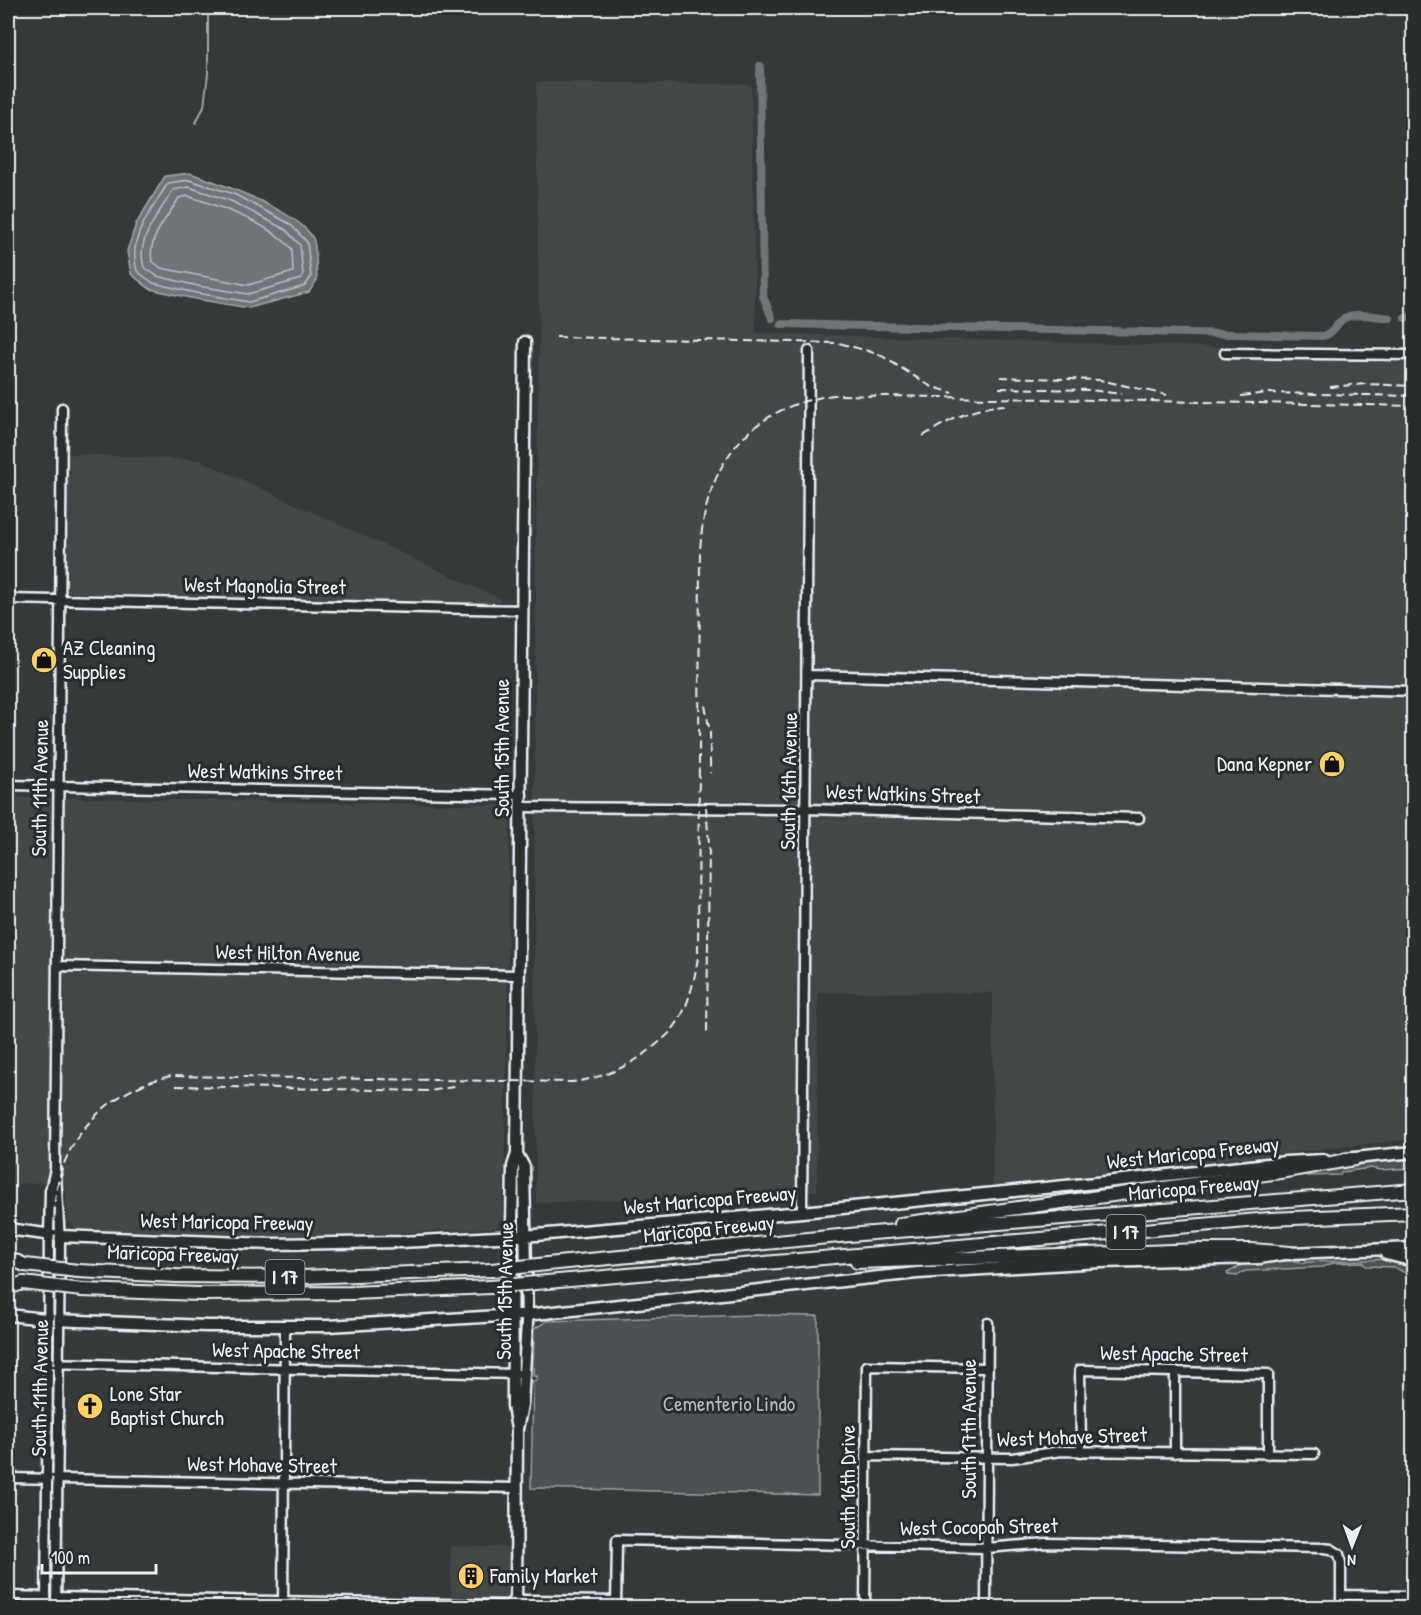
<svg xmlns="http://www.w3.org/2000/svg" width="1421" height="1615" viewBox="0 0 1421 1615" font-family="'Patrick Hand',sans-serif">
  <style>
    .built { fill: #424647 }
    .green { fill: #4d5152; stroke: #9aa1a5; stroke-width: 1.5 }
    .water { fill: #707579; stroke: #a0a7ac; stroke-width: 1.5 }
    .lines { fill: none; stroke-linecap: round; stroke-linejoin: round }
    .shore { stroke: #b8bfc5; stroke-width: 1.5 }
    .stream { stroke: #a0a7ac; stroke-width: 2 }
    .canal { stroke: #707579; stroke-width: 8 }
    .minor-casing { stroke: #e8f1f8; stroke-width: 13 }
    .major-casing { stroke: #e8f1f8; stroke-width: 15 }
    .highway-casing { stroke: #e8f1f8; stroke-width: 16 }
    .minor { stroke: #2a2d2e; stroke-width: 8 }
    .major { stroke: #2a2d2e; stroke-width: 10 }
    .highway { stroke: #2a2d2e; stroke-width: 12 }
    .rail { stroke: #e8f1f8; stroke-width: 2; stroke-dasharray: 9 4.5; stroke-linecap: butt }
    .highway-bridge-casing { stroke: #e8f1f8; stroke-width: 16; stroke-linecap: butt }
    .highway-bridge { stroke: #2a2d2e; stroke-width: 12 }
    .labels { text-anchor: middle; stroke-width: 6; stroke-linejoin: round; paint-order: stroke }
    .shield { fill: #2a2d2e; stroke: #afb6bb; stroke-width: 1.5 }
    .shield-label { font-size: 20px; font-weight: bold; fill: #e8f1f8 }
    .street-label { font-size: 21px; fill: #e8f1f8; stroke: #2a2d2e }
    .poi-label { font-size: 21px; fill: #e8f1f8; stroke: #2a2d2e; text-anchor: start }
    .park-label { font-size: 21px; fill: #b2b9be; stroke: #2a2d2e }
  </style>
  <rect width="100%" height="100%" fill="#35393a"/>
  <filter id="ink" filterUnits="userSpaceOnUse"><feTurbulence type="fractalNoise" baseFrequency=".0167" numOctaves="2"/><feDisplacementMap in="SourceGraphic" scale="12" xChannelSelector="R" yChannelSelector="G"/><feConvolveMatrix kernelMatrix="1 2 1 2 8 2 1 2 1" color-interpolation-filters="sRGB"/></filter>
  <g filter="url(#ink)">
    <path class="built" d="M536 82 751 84 756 333 1413 353V1136L1404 1140 993 1186V993L818 992 817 1191 536 1203 534 925 536 534 539 340Z
      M76 454 200 460 501 599 499 603 78 597 67 591 65 455Z
      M8 797 505 805 510 812 504 1215 497 1228 353 1235 218 1236 77 1231 68 1221 65 1183 8 1184Z
      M451 1546 514 1547 513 1599 504 1602 451 1601Z"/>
    <path class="green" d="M1413 1159V1168L1380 1170 1371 1168 1342 1172 1340 1175 1307 1176V1172L1366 1163Z
      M1391 1259 1414 1266 1413 1277 1394 1267 1366 1266 1363 1262 1333 1263 1322 1267 1245 1271 1237 1276 1228 1275 1227 1273 1248 1262 1300 1261 1301 1263H1305V1262Z
      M754 1315 818 1316V1495L531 1488 533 1381 537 1380V1376H533L534 1329 547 1321Z"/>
    <path class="water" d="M190 173C219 183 298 211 313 238 317 247 316 269 317 280L309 292 249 308 195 299 150 289 131 274 127 251 136 224 165 176Z"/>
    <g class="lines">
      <path class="shore" d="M189 180 234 194 290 224 307 242 311 277 305 286 249 302 196 293 153 283 137 271C127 237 152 210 168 183Z
        M189 187 231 201 286 230 300 245 303 275 301 279 248 294 198 286 157 276 144 267C135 239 160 213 173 190Z
        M188 196C221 207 269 223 292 249L293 272 248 285 161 268 152 261C147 238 168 217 179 198Z"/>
      <path class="stream" d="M196 123 204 106 208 74V8"/>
      <path class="canal" d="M760 66 763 296 772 318
        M1405 318 1414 315
        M781 324 1322 336C1334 335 1335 323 1345 318 1357 312 1377 317 1390 318"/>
      <defs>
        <path id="minor" d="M1225 353 1414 355
          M8 599 522 610
          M808 675 1414 691
          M8 785 522 795
          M522 807 807 809 1139 818
          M57 966 519 975
          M802 1212 809 351
          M48 1363 518 1374
          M1175 1372V1453
          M1081 1452 1080 1370 1268 1374V1454
          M866 1456 1012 1458 1061 1451 1314 1454
          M8 1478 517 1488
          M1341 1595 1414 1596
          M8 1596 46 1597
          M56 1597 499 1605H507L516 1600H530L616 1601
          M46 1608 49 1235 50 1191 55 1169 62 408
          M56 1608 60 1242 56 1173
          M283 1608 285 1328
          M616 1608 617 1540 987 1548 1047 1543 1323 1548 1331 1549 1339 1554 1341 1563V1608
          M865 1608 867 1366 987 1368
          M986 1608 988 1323"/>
        <path id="major" d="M1345 1159 1414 1152
          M8 1229 60 1236 272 1244 400 1242 536 1235 802 1212 1105 1182 1285 1162 1324 1160
          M1386 1254 1414 1261
          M8 1315 54 1320 207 1326H328L535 1314 917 1273 1100 1262 1259 1258 1290 1253 1414 1248
          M517 1429 513 1406 512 1227 513 1166 517 1154 525 342
          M516 1608 517 1429 522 1405 527 1323 524 1167 517 1154"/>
        <path id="highway" d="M901 1224 1280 1172 1354 1159
          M8 1258 25 1265
          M857 1262 1200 1250H1252L1290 1253
          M547 1264 860 1234 1414 1190
          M78 1271 177 1276 302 1277 492 1270
          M547 1282 1270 1219 1414 1213
          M8 1288 23 1283
          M82 1290 200 1294 352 1293 491 1287"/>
      </defs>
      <use href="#minor" class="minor-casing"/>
      <use href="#major" class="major-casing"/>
      <use href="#highway" class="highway-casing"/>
      <use href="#minor" class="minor"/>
      <use href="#major" class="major"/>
      <use href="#highway" class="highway"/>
      <path class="rail" d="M556 337 839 343 868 351 882 356 930 386 953 393
        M1000 377 1100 380 1167 395
        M1330 387 1365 384 1414 386
        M999 388 1090 390 1121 394
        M1241 396 1269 393 1414 396
        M923 436C949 420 974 407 1005 405
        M705 705 710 733V773
        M706 807 709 844 707 1036
        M176 1086 430 1091 459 1086
        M51 1608 55 1201C62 1136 109 1089 171 1076L572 1082C602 1078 627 1068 651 1049 658 1043 666 1037 672 1030 688 1010 694 983 698 957L700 552C704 466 747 407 834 395L1414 406"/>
      <defs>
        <path id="highway-bridge" d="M25 1265 78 1271
          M492 1270 547 1264
          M23 1283 82 1290
          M491 1287 547 1282"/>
      </defs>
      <use href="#highway-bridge" class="highway-bridge-casing"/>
      <use href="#highway-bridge" class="highway-bridge"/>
    </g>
  </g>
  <defs>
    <symbol id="shop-disc" viewBox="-11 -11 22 22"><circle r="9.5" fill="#ffd166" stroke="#2a2d2e"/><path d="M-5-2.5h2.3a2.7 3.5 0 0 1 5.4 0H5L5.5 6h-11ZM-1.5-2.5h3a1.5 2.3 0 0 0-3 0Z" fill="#111"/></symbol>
    <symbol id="church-disc" viewBox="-11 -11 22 22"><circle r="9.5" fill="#ffd166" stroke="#2a2d2e"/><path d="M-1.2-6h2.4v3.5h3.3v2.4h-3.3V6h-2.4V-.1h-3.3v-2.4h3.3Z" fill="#111"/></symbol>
    <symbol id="building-disc" viewBox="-11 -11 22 22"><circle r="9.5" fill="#ffd166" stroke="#2a2d2e"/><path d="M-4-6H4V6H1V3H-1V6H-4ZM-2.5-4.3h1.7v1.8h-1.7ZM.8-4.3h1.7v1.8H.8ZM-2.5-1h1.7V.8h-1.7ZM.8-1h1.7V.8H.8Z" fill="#111"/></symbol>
  </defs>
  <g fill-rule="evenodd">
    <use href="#shop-disc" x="29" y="645" width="30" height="30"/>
    <use href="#shop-disc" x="1317" y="749" width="30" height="30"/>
    <use href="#church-disc" x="75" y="1391" width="30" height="30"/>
    <use href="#building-disc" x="456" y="1561" width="30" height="30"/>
  </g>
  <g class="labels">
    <g class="shield">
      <rect x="1106.5" y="1215" width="39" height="34" rx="4.5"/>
      <rect x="265.5" y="1260" width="39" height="34" rx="4.5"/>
    </g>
    <g class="shield-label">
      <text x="1126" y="1239">I 17</text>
      <text x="285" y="1284">I 17</text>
    </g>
    <g class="street-label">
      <text transform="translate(265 586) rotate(1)" y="7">West Magnolia Street</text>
      <text transform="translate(502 748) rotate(-90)" y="7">South 15th Avenue</text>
      <text transform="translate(265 772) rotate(1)" y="7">West Watkins Street</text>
      <text transform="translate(789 781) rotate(-89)" y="7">South 16th Avenue</text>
      <text transform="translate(40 788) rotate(-89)" y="7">South 11th Avenue</text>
      <text transform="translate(903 794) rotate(2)" y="7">West Watkins Street</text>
      <text transform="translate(288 953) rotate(1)" y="7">West Hilton Avenue</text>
      <text transform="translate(1193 1153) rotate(-6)" y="7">West Maricopa Freeway</text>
      <text transform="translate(1194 1188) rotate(-5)" y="7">Maricopa Freeway</text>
      <text transform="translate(710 1200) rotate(-5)" y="7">West Maricopa Freeway</text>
      <text transform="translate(227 1222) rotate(1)" y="7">West Maricopa Freeway</text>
      <text transform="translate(709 1229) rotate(-6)" y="7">Maricopa Freeway</text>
      <text transform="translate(173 1254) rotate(2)" y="7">Maricopa Freeway</text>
      <text transform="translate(505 1291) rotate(-89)" y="7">South 15th Avenue</text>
      <text transform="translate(286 1351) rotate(1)" y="7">West Apache Street</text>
      <text transform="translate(1174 1354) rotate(1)" y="7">West Apache Street</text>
      <text transform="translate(40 1388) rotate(-89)" y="7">South 11th Avenue</text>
      <text transform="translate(969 1429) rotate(-90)" y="7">South 17th Avenue</text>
      <text transform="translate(1072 1437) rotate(-2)" y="7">West Mohave Street</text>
      <text transform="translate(262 1465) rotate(1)" y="7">West Mohave Street</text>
      <text transform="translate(848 1487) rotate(-90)" y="7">South 16th Drive</text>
      <text transform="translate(979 1527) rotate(-1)" y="7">West Cocopah Street</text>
    </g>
    <g class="poi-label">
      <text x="63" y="655">AZ Cleaning<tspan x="63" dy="24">Supplies</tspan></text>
      <text x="1312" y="771" text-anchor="end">Dana Kepner</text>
      <text x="110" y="1401">Lone Star<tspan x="110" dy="24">Baptist Church</tspan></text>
      <text x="490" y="1583">Family Market</text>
    </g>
    <g class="park-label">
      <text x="729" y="1411">Cementerio Lindo</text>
    </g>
  </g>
  <rect width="1421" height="1615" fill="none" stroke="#2a2d2e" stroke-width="30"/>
  <rect x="15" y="15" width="1391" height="1585" fill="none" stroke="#e8f1f8" stroke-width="2" filter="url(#ink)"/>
  <g transform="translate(1352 1546) rotate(181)" stroke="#2a2d2e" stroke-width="4.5" paint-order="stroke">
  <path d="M0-4.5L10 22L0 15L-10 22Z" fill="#e8f1f8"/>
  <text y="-9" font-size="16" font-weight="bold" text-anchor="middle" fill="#e8f1f8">N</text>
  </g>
  <path d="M42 1564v9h114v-9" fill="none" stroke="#e8f1f8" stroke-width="3"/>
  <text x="51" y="1564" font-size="18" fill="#e8f1f8" stroke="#2a2d2e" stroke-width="4.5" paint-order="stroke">100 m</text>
</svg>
